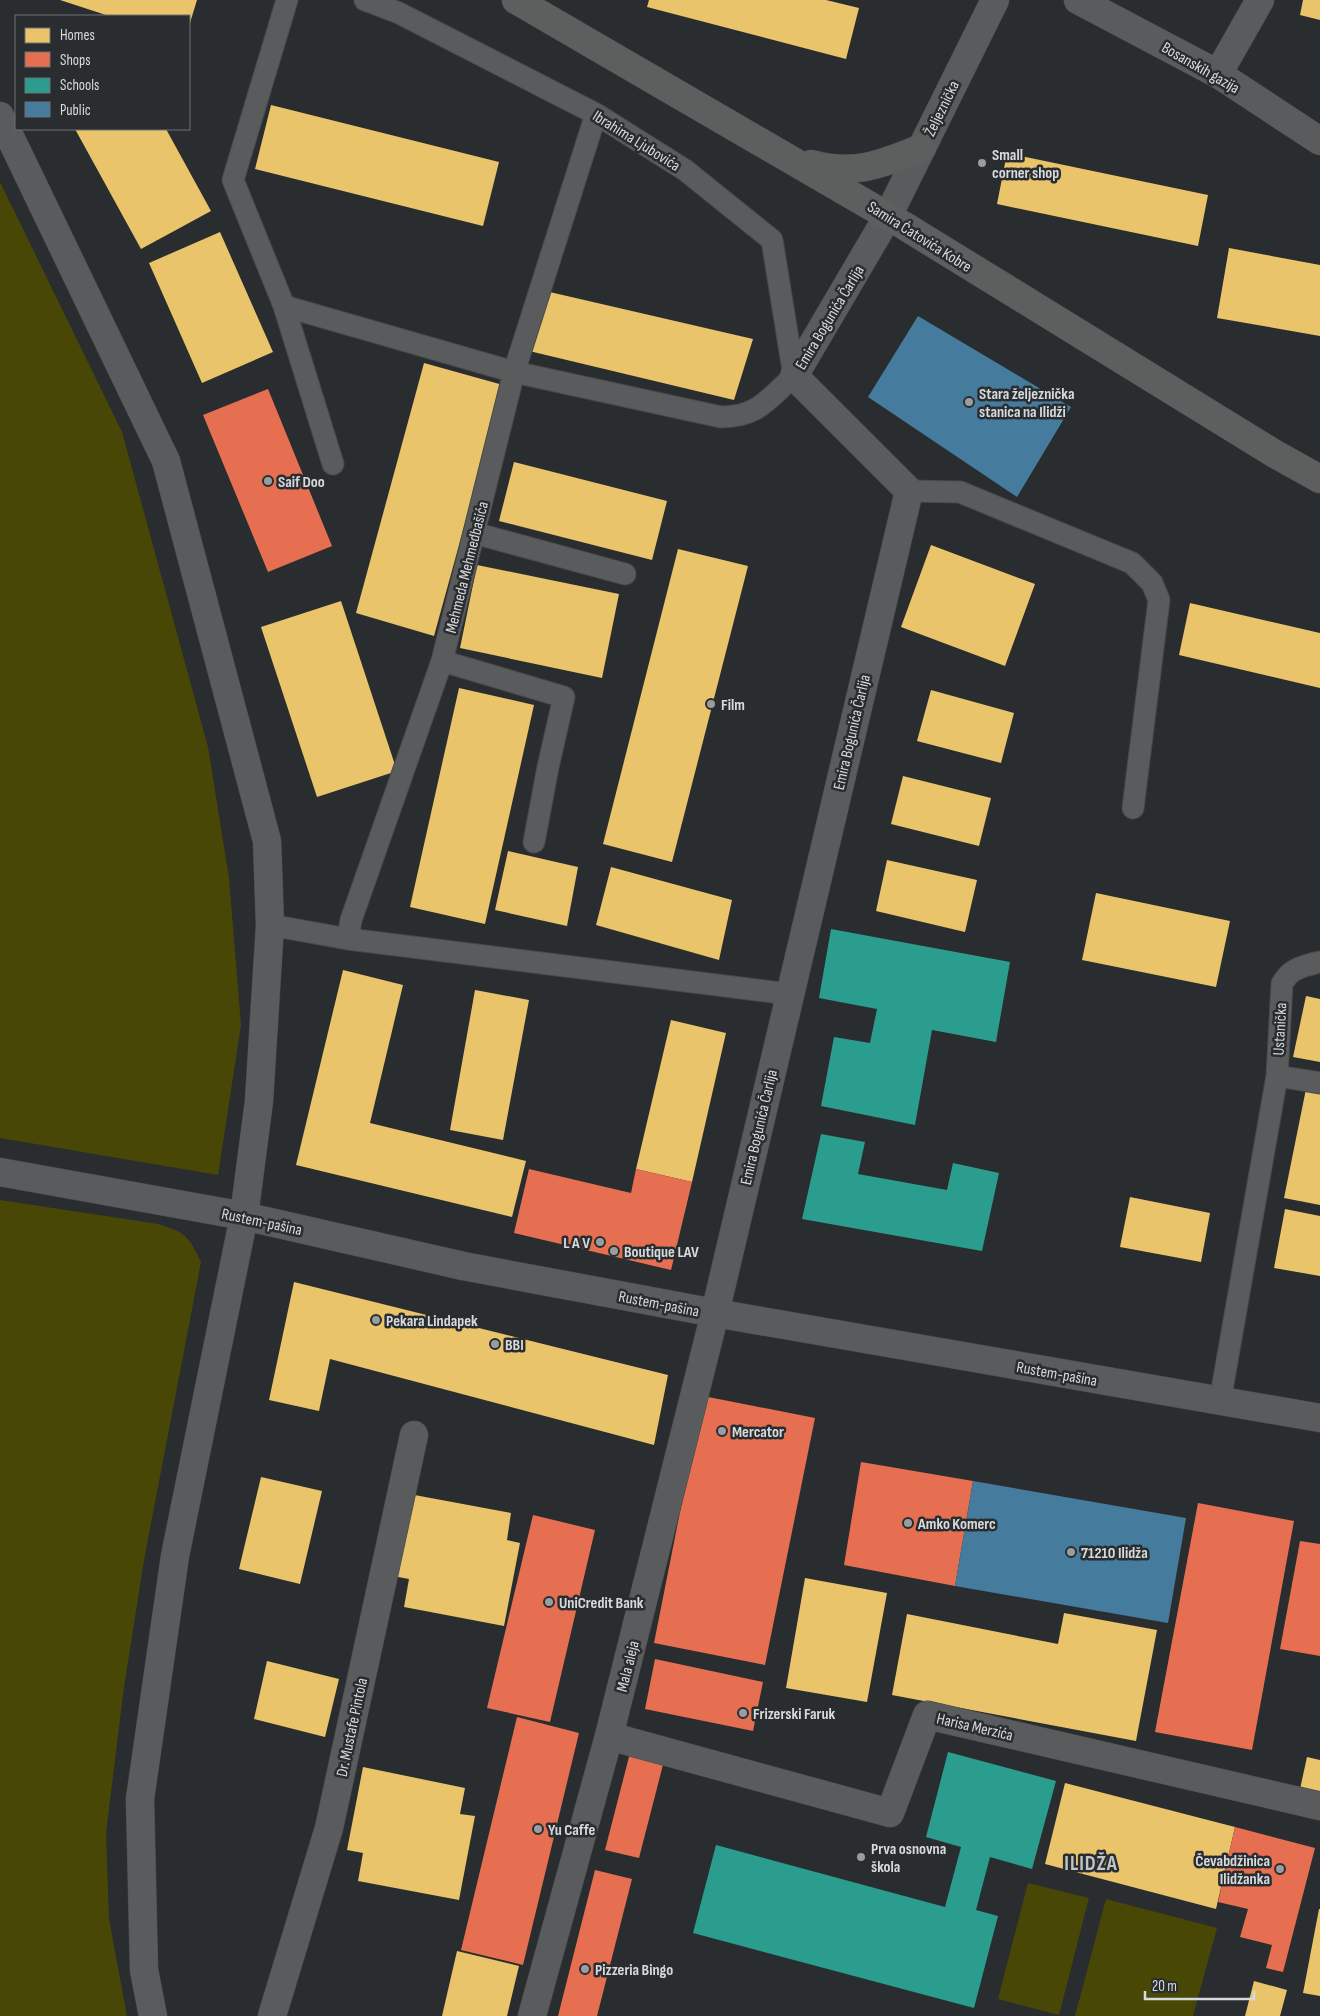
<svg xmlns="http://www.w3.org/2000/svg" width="1320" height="2016" viewBox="0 0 1320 2016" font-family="'Sofia Sans Condensed',sans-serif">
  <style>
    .green { fill: #484706 }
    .homes { fill: #e9c46a }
    .shops { fill: #e76f51 }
    .schools { fill: #2a9d8f }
    .public { fill: #457b9d }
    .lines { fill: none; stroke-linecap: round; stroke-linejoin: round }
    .lane-casing { stroke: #47494a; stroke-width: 23 }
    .street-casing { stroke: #47494a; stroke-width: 29 }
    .secondary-casing { stroke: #47494a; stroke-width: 29 }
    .lane { stroke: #5a5b5c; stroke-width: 21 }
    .street { stroke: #5a5b5c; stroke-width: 28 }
    .secondary { stroke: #5d5e5e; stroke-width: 28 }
    .poi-dot { fill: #9a9d9f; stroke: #292d30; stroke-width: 2 }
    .labels { text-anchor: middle; stroke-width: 5; stroke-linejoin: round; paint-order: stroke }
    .street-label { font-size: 16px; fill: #d7dadc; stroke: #292d30 }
    .poi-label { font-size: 16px; font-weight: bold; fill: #d7dadc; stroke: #292d30; text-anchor: start }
    .district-label { font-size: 21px; font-weight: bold; letter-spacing: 1px; fill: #c0c5c9; stroke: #292d30 }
  </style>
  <rect width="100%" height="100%" fill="#2a2d2f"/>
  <path class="green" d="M0 182 122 432 208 747 229 878 241 1025 218 1175 0 1138Z
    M0 1200 158 1224C186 1233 188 1235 201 1262L144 1560 124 1687 106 1833 109 1919 127 2016H0Z
    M1028 1883 1089 1898 1059 2015 998 1999Z
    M1106 1899 1217 1928 1193 2016H1075Z"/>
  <path class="homes" d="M60 0H197L189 26V16H109Z
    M649 0H826L859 8 846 59 647 7Z
    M1303 0H1320V20L1300 15Z
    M271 105 499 162 483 226 255 169Z
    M75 129H166L211 211 141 249Z
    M1007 153 1208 195 1198 246 997 204Z
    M220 232 273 352 202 383 149 263Z
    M1229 248 1320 265V336L1217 318Z
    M541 290 753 339 734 400 525 350Z
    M424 363 503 385 434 636 356 613Z
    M514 462 667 501 652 560 499 521Z
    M931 545 1035 584 1005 666 901 627Z
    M678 549 748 566 672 862 603 844Z
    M477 565 619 594 602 678 460 648Z
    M341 601 397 771 317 797 261 627Z
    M1190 603 1320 633V688L1179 655Z
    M459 688 534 705 485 924 410 907Z
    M931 690 1014 713 1001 763 917 741Z
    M903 776 991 798 979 846 891 824Z
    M508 851 578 867 567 926 495 910Z
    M887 860 977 880 965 932 876 911Z
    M611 867 732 900 719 960 596 925Z
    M1096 893 1230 921 1216 987 1082 960Z
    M343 970 403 985 370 1123 526 1161 512 1217 296 1165Z
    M475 990 529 1000 503 1140 450 1130Z
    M1306 996 1320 999V1062L1293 1057Z
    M671 1020 726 1033 692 1182 636 1169Z
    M1307 1084 1320 1087V1205L1284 1198Z
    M1130 1197 1210 1213 1201 1262 1120 1247Z
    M1285 1209 1320 1216V1276L1274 1268Z
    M294 1282 668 1375 654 1445 330 1359 319 1411 269 1400Z
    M261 1477 322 1491 300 1584 239 1569Z
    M409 1494 511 1513 507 1540 520 1543 504 1626 404 1607 409 1579 393 1576Z
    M805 1578 887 1593 867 1702 786 1688Z
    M1064 1613 1157 1630 1136 1741 892 1695 907 1614 1058 1644Z
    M267 1661 339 1679 325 1737 254 1719Z
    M1307 1757 1320 1760V1793L1300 1789Z
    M363 1767 465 1788 460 1814 475 1816 459 1900 358 1881 363 1853 347 1850Z
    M1065 1783 1235 1827 1216 1909 1045 1864Z
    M1319 1909H1320V1996L1303 1993Z
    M457 1951 519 1966 507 2016H442Z
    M1254 1981 1287 1990 1280 2016H1245Z"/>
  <path class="shops" d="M268 389 332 546 268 572 203 415Z
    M529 1169 631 1193 636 1169 692 1182 671 1270 514 1233Z
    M703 1396 815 1418 765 1665 654 1643Z
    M861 1462 973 1481 955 1586 844 1565Z
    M1198 1503 1294 1521 1252 1750 1155 1732Z
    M533 1515 595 1530 550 1722 487 1708Z
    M1300 1541 1320 1544V1656L1280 1649Z
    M655 1659 763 1682 753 1731 645 1709Z
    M517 1717 579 1733 523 1965 461 1950Z
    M631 1749 665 1757 639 1858 605 1850Z
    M1235 1827 1315 1848 1283 1972 1266 1968 1272 1945 1240 1937 1248 1909 1218 1902Z
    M595 1870 632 1879 597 2016H558Z"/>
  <path class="schools" d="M831 929 1010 962 996 1042 932 1030 915 1125 821 1106 834 1037 870 1043 877 1009 819 998Z
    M821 1134 865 1142 858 1174 947 1190 953 1163 999 1173 982 1251 802 1219Z
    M948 1752 1056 1781 1032 1869 990 1857 976 1910 998 1916 974 2008 693 1933 716 1845 945 1907 961 1847 926 1837Z"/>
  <path class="public" d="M918 316 1071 407 1017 497 868 397Z
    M973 1481 1186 1518 1168 1623 955 1586Z"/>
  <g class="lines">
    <defs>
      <path id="lane" d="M287 0 233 180 284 306 333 464
        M284 306 514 372 721 417C758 417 768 399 794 376L772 240 685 170 596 114 399 13 365 0
        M909 491 960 492 1132 563 1152 583 1159 600 1133 808
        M474 533 625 574
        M442 661 564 697 548 767 534 842
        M270 925 348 939 351 920 442 661 514 372 596 114
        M348 939 789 994
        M1320 962C1304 966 1290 968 1282 984L1277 1076 1320 1083
        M1220 1401 1277 1076"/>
      <path id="street" d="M1078 0 1218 74 1320 141
        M1218 74 1260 0
        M0 116 166 461 267 841 270 925 259 1101 244 1216 175 1556 140 1799 144 1970 153 2016
        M0 1172 244 1216 463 1266 715 1313 1320 1418
        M609 1736 890 1813 927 1715 1320 1806
        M272 2016 329 1828 414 1435
        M532 2016 609 1736 715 1313 909 491 794 376 888 216 995 0"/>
      <path id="secondary" d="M516 0 903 225 1275 454 1320 479
        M811 164C855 176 882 164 922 148"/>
    </defs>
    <use href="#lane" class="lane-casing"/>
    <use href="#street" class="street-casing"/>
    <use href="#secondary" class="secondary-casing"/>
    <use href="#lane" class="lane"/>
    <use href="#street" class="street"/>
    <use href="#secondary" class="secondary"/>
  </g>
  <g class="poi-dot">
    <circle cx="982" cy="163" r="5"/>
    <circle cx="969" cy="402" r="5"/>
    <circle cx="268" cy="481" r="5"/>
    <circle cx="711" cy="704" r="5"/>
    <circle cx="600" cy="1242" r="5"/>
    <circle cx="614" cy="1251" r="5"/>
    <circle cx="376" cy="1320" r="5"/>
    <circle cx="495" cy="1344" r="5"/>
    <circle cx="722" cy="1431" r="5"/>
    <circle cx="908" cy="1523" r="5"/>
    <circle cx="1071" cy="1552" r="5"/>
    <circle cx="549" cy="1602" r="5"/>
    <circle cx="743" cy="1713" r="5"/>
    <circle cx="538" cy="1829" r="5"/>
    <circle cx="861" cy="1857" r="5"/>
    <circle cx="1280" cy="1869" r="5"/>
    <circle cx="585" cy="1969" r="5"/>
  </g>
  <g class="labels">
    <g class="street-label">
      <text transform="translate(1201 67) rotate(30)" y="6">Bosanskih gazija</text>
      <text transform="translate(941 108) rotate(-64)" y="6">Željeznička</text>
      <text transform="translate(637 140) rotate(32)" y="6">Ibrahima Ljubovića</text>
      <text transform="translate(920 236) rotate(32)" y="6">Samira Ćatovića Kobre</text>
      <text transform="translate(829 317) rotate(-59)" y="6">Emira Bogunića Čarlija</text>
      <text transform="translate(466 567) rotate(-76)" y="6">Mehmeda Mehmedbašića</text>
      <text transform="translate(851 732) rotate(-77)" y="6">Emira Bogunića Čarlija</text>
      <text transform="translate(1279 1029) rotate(-87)" y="6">Ustanička</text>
      <text transform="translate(758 1127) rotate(-77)" y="6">Emira Bogunića Čarlija</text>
      <text transform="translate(262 1221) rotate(12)" y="6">Rustem-pašina</text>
      <text transform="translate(659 1303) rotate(11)" y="6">Rustem-pašina</text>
      <text transform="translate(1057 1373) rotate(10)" y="6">Rustem-pašina</text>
      <text transform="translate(627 1666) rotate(-76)" y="6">Mala aleja</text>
      <text transform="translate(975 1726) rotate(13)" y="6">Harisa Merzića</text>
      <text transform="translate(351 1727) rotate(-78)" y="6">Dr. Mustafe Pintola</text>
    </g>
    <g class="poi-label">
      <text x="992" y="160">Small<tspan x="992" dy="18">corner shop</tspan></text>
      <text x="979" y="399">Stara željeznička<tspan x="979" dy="18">stanica na Ilidži</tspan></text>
      <text x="278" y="487">Saif Doo</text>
      <text x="721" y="710">Film</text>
      <text x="590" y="1248" text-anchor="end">L A V</text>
      <text x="624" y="1257">Boutique LAV</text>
      <text x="386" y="1326">Pekara Lindapek</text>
      <text x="505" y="1350">BBI</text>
      <text x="732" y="1437">Mercator</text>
      <text x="918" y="1529">Amko Komerc</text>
      <text x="1081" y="1558">71210 Ilidža</text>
      <text x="559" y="1608">UniCredit Bank</text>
      <text x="753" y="1719">Frizerski Faruk</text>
      <text x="548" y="1835">Yu Caffe</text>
      <text x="871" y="1854">Prva osnovna<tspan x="871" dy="18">škola</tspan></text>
      <text x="1270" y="1866" text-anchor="end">Čevabdžinica<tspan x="1270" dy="18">Ilidžanka</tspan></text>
      <text x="595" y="1975">Pizzeria Bingo</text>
    </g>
    <g class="district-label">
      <text x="1091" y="1870">ILIDŽA</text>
    </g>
  </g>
  <rect x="15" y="15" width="175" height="115" fill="#292d30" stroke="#6f7275"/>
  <rect x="25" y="28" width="25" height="15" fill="#e9c46a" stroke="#6f7275"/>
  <text x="60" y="40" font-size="15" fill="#d7dadc">Homes</text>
  <rect x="25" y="52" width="25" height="15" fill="#e76f51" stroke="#6f7275"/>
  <text x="60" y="65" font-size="15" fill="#d7dadc">Shops</text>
  <rect x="25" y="78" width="25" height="15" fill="#2a9d8f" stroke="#6f7275"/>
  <text x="60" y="90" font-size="15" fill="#d7dadc">Schools</text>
  <rect x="25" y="102" width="25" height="15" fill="#457b9d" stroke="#6f7275"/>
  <text x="60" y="115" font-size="15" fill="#d7dadc">Public</text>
  <path d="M1145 1991v8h109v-8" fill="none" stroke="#d7dadc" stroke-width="2.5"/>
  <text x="1152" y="1991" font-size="15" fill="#d7dadc" stroke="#292d30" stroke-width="4" paint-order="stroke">20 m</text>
</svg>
